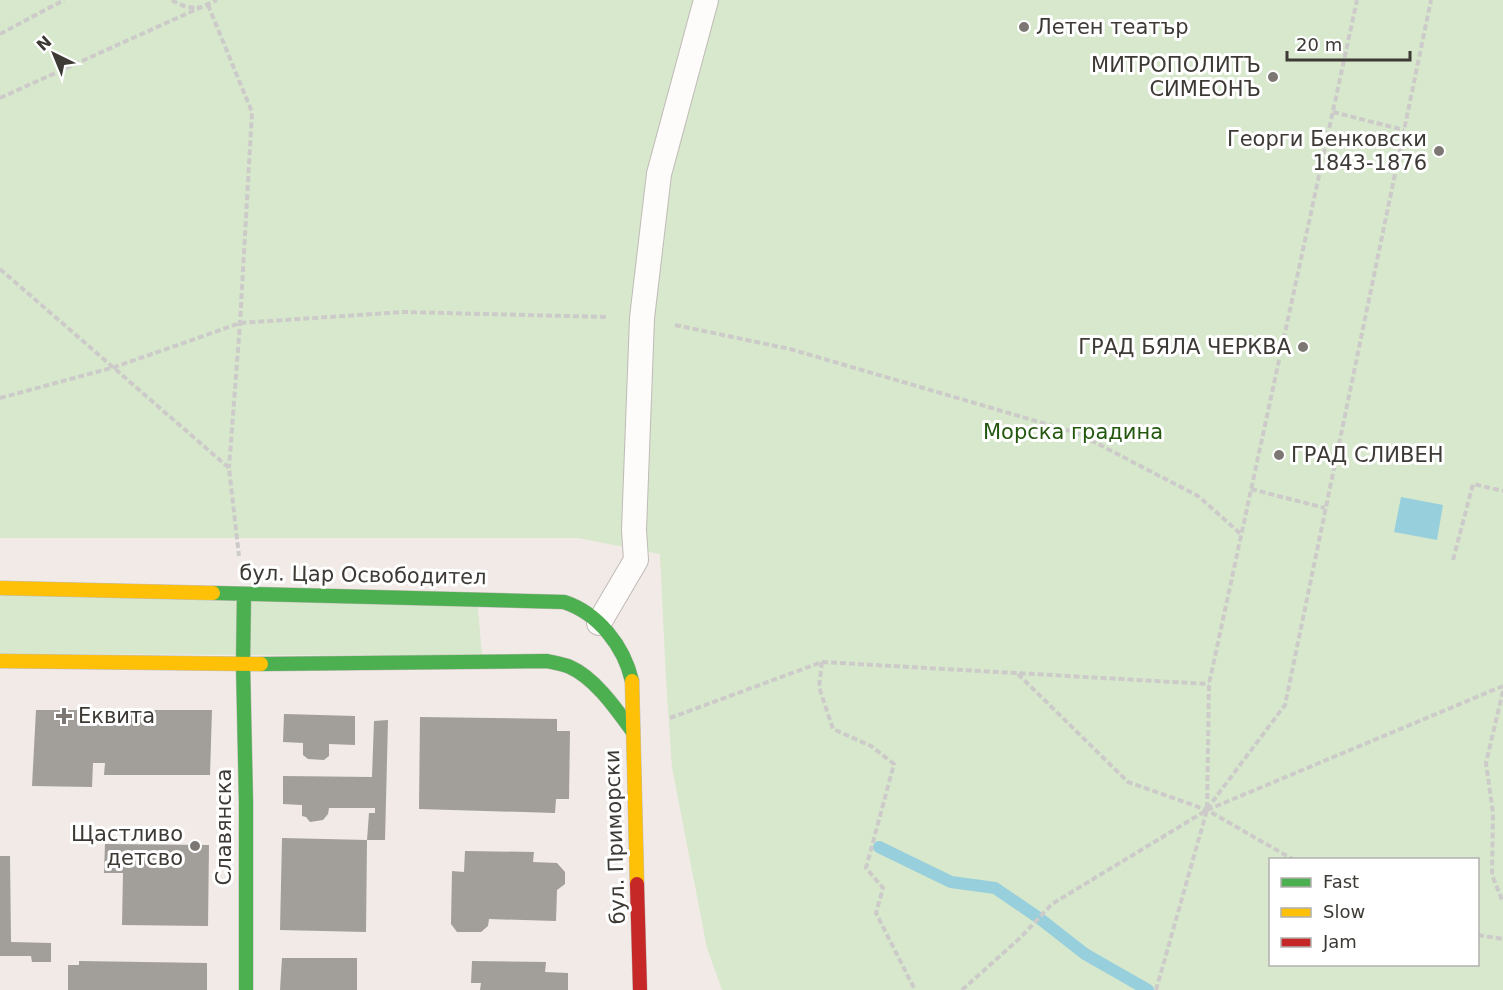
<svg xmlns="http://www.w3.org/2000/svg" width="1503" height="990" viewBox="0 0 1503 990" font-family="'DejaVu Sans',sans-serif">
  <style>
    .green { fill: #d7e8cc; fill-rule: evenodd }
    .water { fill: #97cfdc }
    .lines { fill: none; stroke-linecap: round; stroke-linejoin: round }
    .stream { stroke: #97cfdc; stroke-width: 12 }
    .building { fill: #a29e9a }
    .lane-casing { stroke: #c0bab7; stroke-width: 26 }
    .fast-casing { stroke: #c0bab7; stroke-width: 15 }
    .slow-casing { stroke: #c0bab7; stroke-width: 15 }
    .jam-casing { stroke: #c0bab7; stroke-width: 15 }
    .path { stroke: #cdcbca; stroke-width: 4; stroke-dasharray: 6 3; stroke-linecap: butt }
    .lane { stroke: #fdfcfb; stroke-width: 24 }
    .fast { stroke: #4caf50; stroke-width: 14 }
    .slow { stroke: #ffc107; stroke-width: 14 }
    .jam { stroke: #c62828; stroke-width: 14 }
    .poi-dot { fill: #7c7773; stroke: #fff; stroke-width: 2 }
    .labels { text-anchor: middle; stroke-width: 6; stroke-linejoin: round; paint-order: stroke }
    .poi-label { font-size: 21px; fill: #3d3935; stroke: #fff; text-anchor: end }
    .park-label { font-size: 21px; fill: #25580f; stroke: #fff }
    .street-label { font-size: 21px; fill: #3d3935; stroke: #fff }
  </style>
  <rect width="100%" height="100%" fill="#f1eae6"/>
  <path class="green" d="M0 0H1503V990H722L707 948 672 767 666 679 660 554 578 538H0ZM1270 860H1478V964H1270Z
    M0 592 477 598 482 656 0 654Z"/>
  <path class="water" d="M1401 497 1443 505 1437 540 1394 532Z"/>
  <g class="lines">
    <path class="stream" d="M879 847 951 882 995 888 1039 918 1085 954 1148 990"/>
  </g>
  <path class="building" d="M36 710H212L210 775H104L105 763H93L92 787 32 786Z
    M284 714 355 716V745L329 744V756L324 760 308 759 303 755V743L283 742Z
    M420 717 557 719V731H570L569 799H556L555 813 419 809Z
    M388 720 385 840H367L369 813H375V808H329L328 814 323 820 310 822 306 817 302 816V805L283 804V776L372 777 374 721Z
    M282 838 367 840 366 932 280 930Z
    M105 844 209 845 208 926 122 925 123 873H104Z
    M465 851 534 852 533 862 557 863 565 872V884L557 890 556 921 489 919 488 926 481 932H457L451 924 452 871 464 872Z
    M0 856H10L11 942 51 943V962H32L31 956H0Z
    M282 958H357V990H280Z
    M79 961 207 963V990H68V965H79Z
    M472 961 546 962 545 972 568 973V990H480L481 983H471Z"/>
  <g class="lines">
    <defs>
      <path id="lane" d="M599 623 636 560 634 530 642 318 659 174 706 0"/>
      <path id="fast" d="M213 593 564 602C598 613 624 646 632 681
        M244 594 243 664 246 803V990
        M261 664 547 661C555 663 563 664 570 667 595 678 617 710 633 732"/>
      <path id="slow" d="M0 588 213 593
        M0 661 261 664
        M632 681 637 884"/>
      <path id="jam" d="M637 884 640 990"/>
    </defs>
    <use href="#lane" class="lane-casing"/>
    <use href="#fast" class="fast-casing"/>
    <use href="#slow" class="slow-casing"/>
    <use href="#jam" class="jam-casing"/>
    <path class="path" d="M172 0C181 6 191 9 201 7
      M208 5 252 112 240 323 229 468
      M0 34 64 0
      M0 98 217 0
      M1333 112 1404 130
      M0 269 229 468 239 556
      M675 325 790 349 1077 433 1198 496 1242 535
      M0 398 115 367 240 323 403 312 608 317
      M1251 489 1325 508
      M1453 560 1473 484 1503 491
      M822 662 819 687 833 729 871 746 894 764 866 868 883 888 876 913 915 990
      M1018 674 1128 782 1207 810 1294 860
      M1503 691 1486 763 1493 813 1492 875 1503 902
      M670 718 822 662 1209 684
      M1207 809 1285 705 1431 0
      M1478 935 1503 939
      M962 990 1020 938 1052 904 1207 810 1503 686
      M1156 990 1207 810 1209 684 1357 0"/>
    <use href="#lane" class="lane"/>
    <use href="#fast" class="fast"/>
    <use href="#slow" class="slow"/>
    <use href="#jam" class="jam"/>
  </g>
  <g class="poi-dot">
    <circle cx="1024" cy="27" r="6"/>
    <circle cx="1273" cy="77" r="6"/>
    <circle cx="1439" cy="151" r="6"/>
    <circle cx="1303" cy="347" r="6"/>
    <circle cx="1279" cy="455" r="6"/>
    <path d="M61 707h6v6h6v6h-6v6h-6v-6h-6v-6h6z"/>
    <circle cx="195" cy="846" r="6"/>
  </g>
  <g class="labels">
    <g class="poi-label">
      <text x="1036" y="34" text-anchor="start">Летен театър</text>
      <text x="1261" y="72">МИТРОПОЛИТЪ<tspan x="1261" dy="24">СИМЕОНЪ</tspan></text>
      <text x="1427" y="146">Георги Бенковски<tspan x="1427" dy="24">1843-1876</tspan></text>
      <text x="1291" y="354">ГРАД БЯЛА ЧЕРКВА</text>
      <text x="1291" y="462" text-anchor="start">ГРАД СЛИВЕН</text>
      <text x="78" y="723" text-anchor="start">Еквита</text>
      <text x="183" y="841">Щастливо<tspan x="183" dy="24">детсво</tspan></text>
    </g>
    <g class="park-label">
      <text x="1073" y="439">Морска градина</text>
    </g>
    <g class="street-label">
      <text transform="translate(363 575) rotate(1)" y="7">бул. Цар Освободител</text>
      <text transform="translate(224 827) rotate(-90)" y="7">Славянска</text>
      <text transform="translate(615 837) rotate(-92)" y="7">бул. Приморски</text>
    </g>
  </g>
  <rect x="1269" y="858" width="210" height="108" fill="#ffffff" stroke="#b1b0ae" stroke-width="1.5"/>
  <rect x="1281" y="878" width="30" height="9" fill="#4caf50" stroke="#b1b0ae" stroke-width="1.5"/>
  <text x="1323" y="888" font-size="18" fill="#3d3935">Fast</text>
  <rect x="1281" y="908" width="30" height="9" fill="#ffc107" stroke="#b1b0ae" stroke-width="1.5"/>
  <text x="1323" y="918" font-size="18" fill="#3d3935">Slow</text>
  <rect x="1281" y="938" width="30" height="9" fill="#c62828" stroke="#b1b0ae" stroke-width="1.5"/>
  <text x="1323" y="948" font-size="18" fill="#3d3935">Jam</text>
  <g transform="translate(54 54) rotate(317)" stroke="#ffffff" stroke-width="4.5" paint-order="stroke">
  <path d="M0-4.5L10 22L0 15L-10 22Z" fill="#3d3935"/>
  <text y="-9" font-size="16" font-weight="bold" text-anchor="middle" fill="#3d3935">N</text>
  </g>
  <path d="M1287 51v9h123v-9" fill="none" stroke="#3d3935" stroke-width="3"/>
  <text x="1296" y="51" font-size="18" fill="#3d3935" stroke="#ffffff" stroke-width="4.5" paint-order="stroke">20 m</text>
</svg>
